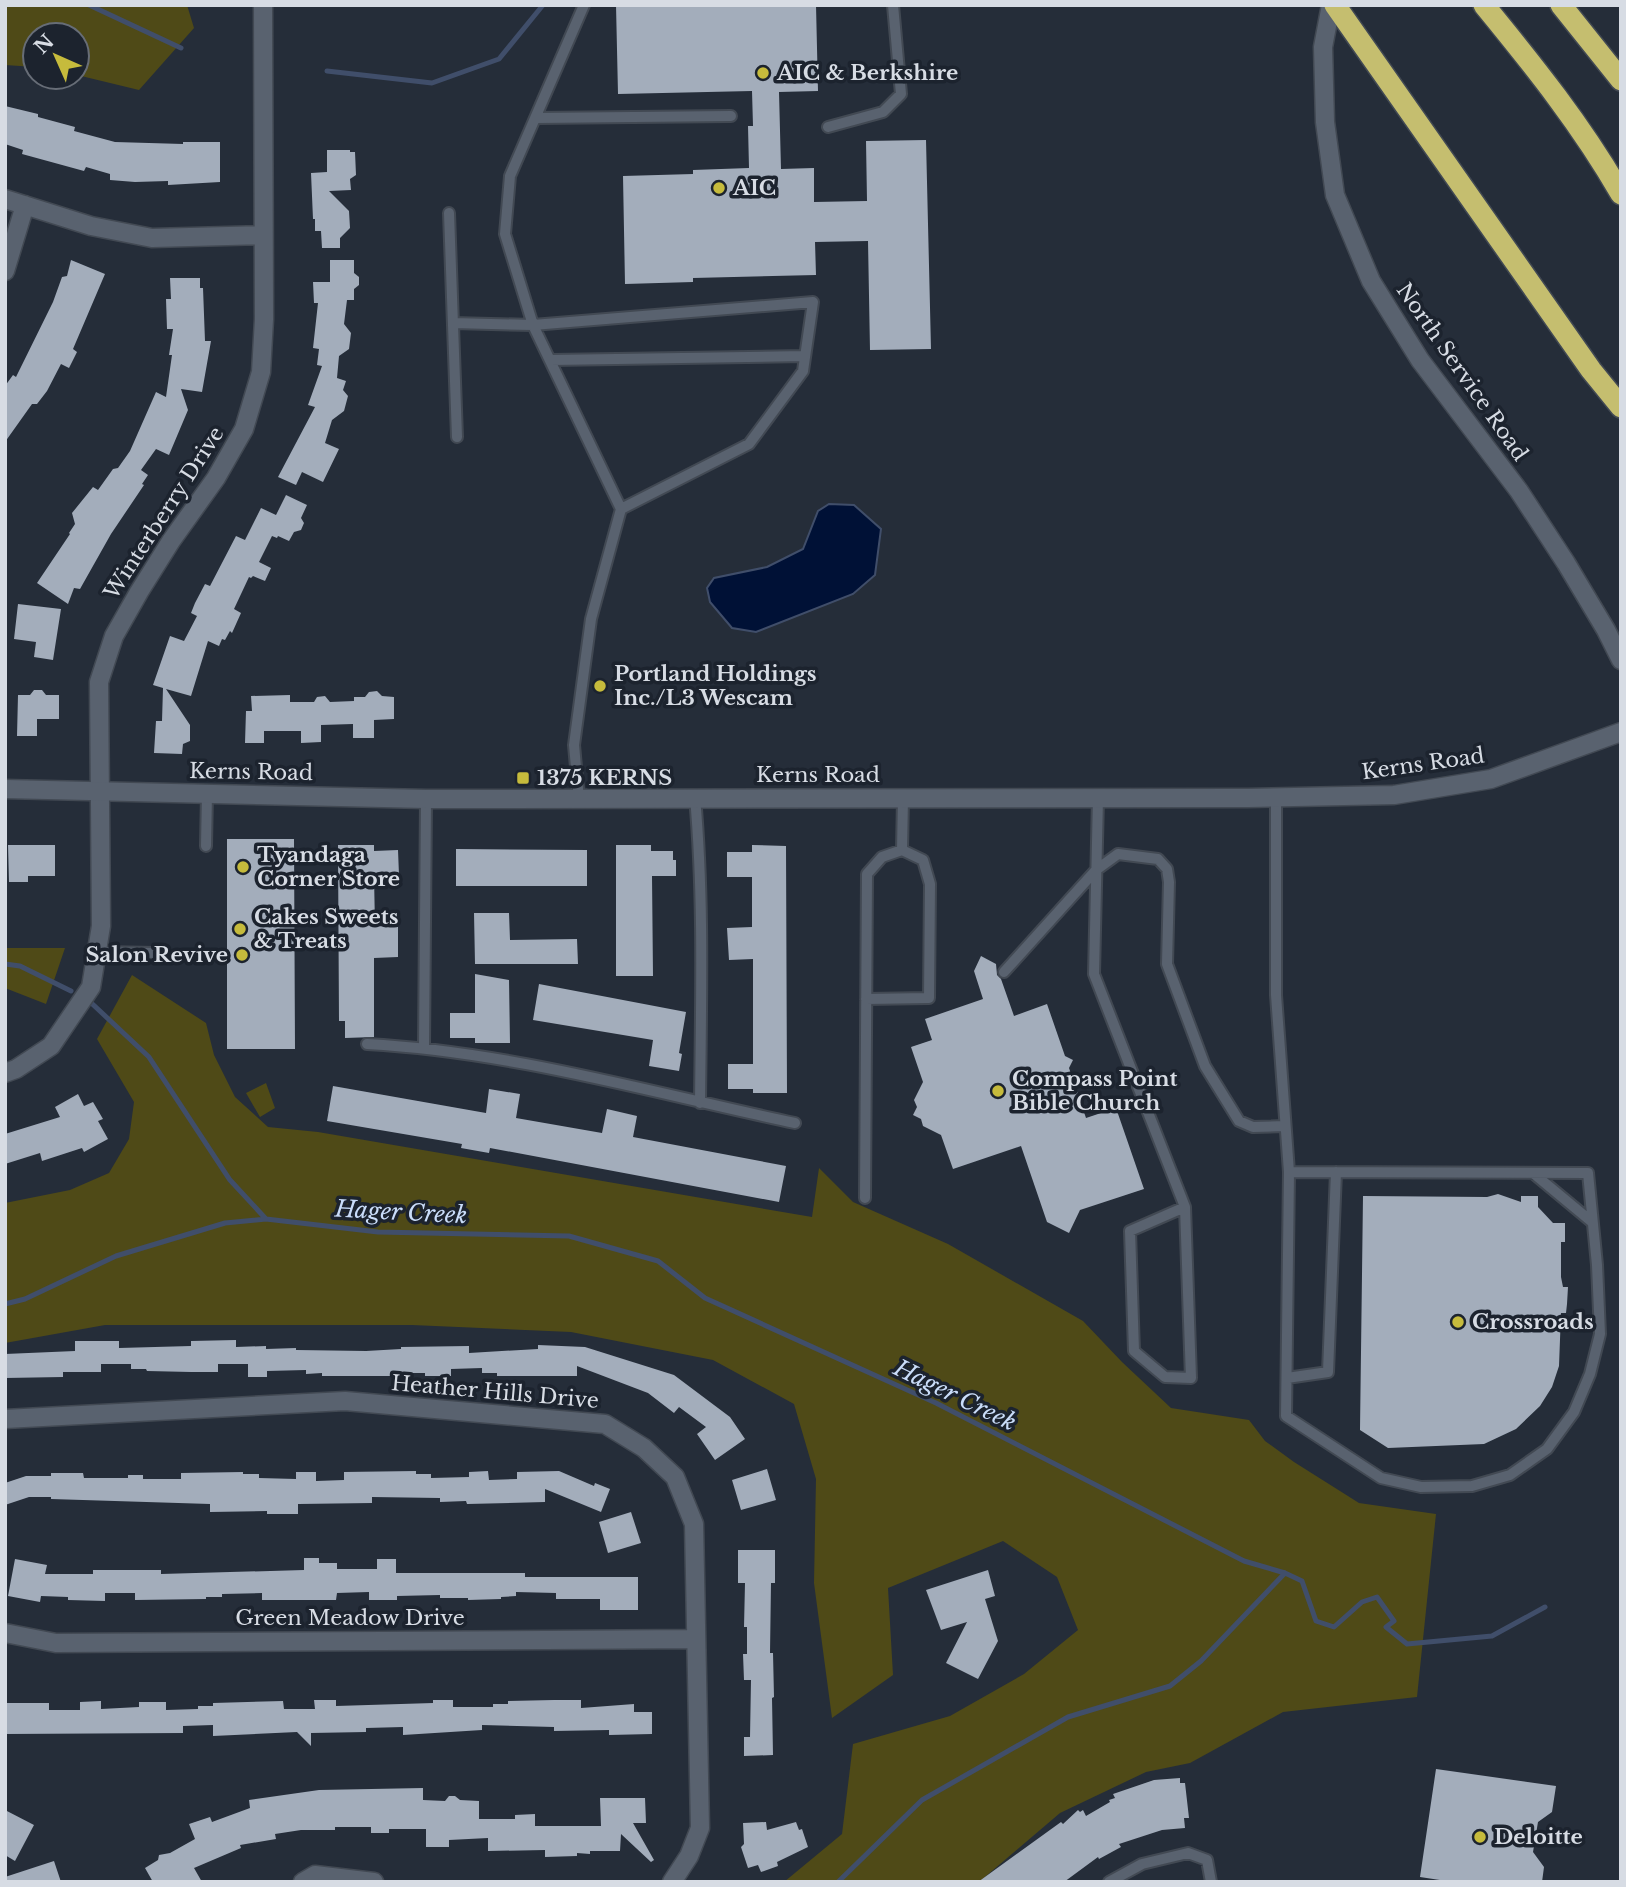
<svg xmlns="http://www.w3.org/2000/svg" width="1626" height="1887" viewBox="0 0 1626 1887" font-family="'Libre Baskerville',serif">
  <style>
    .green { fill: #4f4a17 }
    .water { fill: #001136; stroke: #404e6a; stroke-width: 2 }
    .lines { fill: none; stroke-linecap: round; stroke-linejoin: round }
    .stream { stroke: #404e6a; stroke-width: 5 }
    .building { fill: #a3adbb }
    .lane-casing { stroke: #424953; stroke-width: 14 }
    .street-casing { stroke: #424953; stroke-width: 21 }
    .secondary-casing { stroke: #424953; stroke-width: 21 }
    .highway-casing { stroke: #424953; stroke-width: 24 }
    .lane { stroke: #59626f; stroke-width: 10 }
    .street { stroke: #59626f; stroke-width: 18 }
    .secondary { stroke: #59626f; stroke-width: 18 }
    .highway { stroke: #c5be6f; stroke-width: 21 }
    .poi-dot { fill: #c6bb3c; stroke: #1c232e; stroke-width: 2.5 }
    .labels { text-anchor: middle; stroke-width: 7; stroke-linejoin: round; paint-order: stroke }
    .poi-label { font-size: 21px; font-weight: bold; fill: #d7dce4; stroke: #1c232e; text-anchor: start }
    .street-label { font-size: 21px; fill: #d7dce4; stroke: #1c232e }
    .water-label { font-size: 23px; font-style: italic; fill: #caddf9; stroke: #1c232e }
  </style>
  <rect width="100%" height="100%" fill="#252d39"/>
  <path class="green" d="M5 5H187L194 28 139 90 77 75V35H35V67L5 65Z
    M5 948H65L46 1004 5 988Z
    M132 975 206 1023 214 1055 235 1097 268 1127 318 1132 812 1217 819 1168 853 1202 948 1244 1083 1321 1122 1362 1171 1408 1249 1420 1265 1441 1294 1462 1359 1503 1436 1514 1417 1697 1283 1712 1190 1763 1146 1772 1060 1813 979 1882H784L842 1834 853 1744 950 1716 1024 1674 1078 1630 1057 1577 1003 1541 888 1588 893 1675 832 1718 814 1583 816 1479 794 1404 713 1360 571 1332 412 1325H105L5 1343V1203L70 1190 109 1173 129 1139 134 1102 97 1039Z
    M266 1083 275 1108 260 1117 246 1093Z"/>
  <path class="water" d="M829 504 854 505 881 529 875 575 853 594 756 632 732 628 710 602 707 588 714 578 767 567 803 549 818 511Z"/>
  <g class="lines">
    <path class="stream" d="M89 5 181 48
      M327 71 432 83 499 59 543 5
      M5 964 20 966 71 991
      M86 998 149 1057 230 1180 266 1219
      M5 1304 25 1299 116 1256 225 1223 266 1219 378 1232 569 1236 658 1261 705 1298 936 1403 1244 1561 1285 1573 1302 1581 1316 1621 1334 1627 1362 1602 1377 1597 1394 1621 1386 1627 1407 1644 1492 1636 1545 1607
      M838 1882 922 1800 1068 1717 1170 1686 1201 1661 1285 1573"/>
  </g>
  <path class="building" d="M616 5H816L818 91 779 92 781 169 814 168V202L867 201 866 141 926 140 931 349 870 350 868 241 815 242 816 275 693 278V282L625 284 623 176 693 174V170L749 168 748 126H753L752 91 618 94Z
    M5 106 38 114V117L75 127 74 131 115 142 183 144V142H220V182L168 185V181L135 182 110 180V174L86 167 84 171 22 154 23 150 5 144Z
    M327 150H350V152H355L356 175 350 179 351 190 329 191 349 211 350 228 340 238V248H322L321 231H315V219H313L311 173 327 172Z
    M71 260 105 274 73 349 77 352 69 368 61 364 47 391 37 404H32L5 442V386L13 375 16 377 53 302 62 277 67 276Z
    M330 260H354V273L359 277V285L354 289V300H347L344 324 351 333 349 349 339 356 337 378 346 381 343 390 348 396 344 411 332 420 325 443 339 449 323 482 302 472 296 485 278 477 315 407 308 405 322 366 317 365 319 349 313 348 318 303H314L313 282H330Z
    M170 278H200V288H203L205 341H211L202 392 181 389 188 410 169 455 156 449 141 470 148 475 142 484 144 485 111 534 80 589 74 588 68 604 37 583 70 534 69 533 75 524 72 513 93 487 98 490 113 469 118 468 130 451 156 392 166 397 172 355H169L173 329H167L166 299H171Z
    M286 495 307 505 301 518 304 523 301 530 294 532 289 541 278 536 277 538 272 536 259 562 271 568 265 581 253 576 251 578 249 577 234 609 241 613 232 633 230 631 225 640 222 639 219 646 208 641 191 696 166 689 190 725V741L183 744 182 754 154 753 156 721H162L163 688 153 685 170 636 184 641 197 616 191 613 195 603 205 584 210 586 236 536 245 540 261 508 276 515Z
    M18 604 61 609 53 660 34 657 36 642 14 639Z
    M34 690H42L46 695H59V719H37V736H17L18 695H30Z
    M377 691 382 696 394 697V719L374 720V738H353V724L321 725V742L301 743V731H264V743H245L246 711H252L251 696 290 695V702H314L317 697 325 696 330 702 354 701V697H365L369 692Z
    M227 839H294L295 1049H227Z
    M8 845H55V876H28V882H9Z
    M338 845H374V851L398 850 399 875 374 876 375 926 398 927V957L374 958V1037L345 1038V1021H339Z
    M616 845H651V851H673V860H676V876H652L653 976H616Z
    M752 845 786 846 787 1093H753V1089H728V1064H753V959L729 960 727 928 752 927V877H727V852H752Z
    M456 849 587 850V886H456Z
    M474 913H509L510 940 577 939 578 964H475Z
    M981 956 996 964 997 975 1001 979 1014 1016 1047 1004 1065 1056 1073 1060 1069 1068 1086 1118 1116 1108 1144 1189 1080 1210 1069 1233 1047 1222 1021 1146 953 1169 941 1135 923 1126 921 1119 913 1115 917 1107 914 1100 923 1082 911 1047 932 1040 925 1019 983 999 974 971Z
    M475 974 509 980 510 1043H475V1038H450V1013H475Z
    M539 984 686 1012 679 1053 682 1054 679 1071 649 1066 653 1040 533 1020Z
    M333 1086 486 1113 489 1089 520 1094 516 1118 602 1133 607 1109 637 1116 633 1137 786 1166 779 1202 490 1148 489 1153 461 1148 462 1144 327 1121Z
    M78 1094 84 1106 93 1102 103 1119 98 1121 108 1139 84 1152 82 1148 42 1161 40 1153 5 1164V1134L60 1117 55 1107Z
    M1498 1194 1521 1202V1196H1538V1207L1553 1223H1565V1242H1561V1277L1563 1287H1568L1567 1304 1566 1313H1561L1559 1366 1552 1387 1540 1406 1516 1429 1484 1444 1388 1448 1360 1430 1363 1196 1487 1197Z
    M236 1340V1347L266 1346V1349L296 1348V1350L366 1351 401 1349V1347L469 1346V1353L538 1349V1345L585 1347 674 1375 730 1417 745 1439 715 1460 697 1434 706 1427 679 1407 674 1413 648 1393 577 1366V1376H497V1373H482V1368L451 1369V1376H425V1373H398V1376H322V1373L306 1374V1370L267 1371V1377H248V1364H218V1372H191L147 1371 146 1369H131V1364H101V1372H63V1377L5 1378V1354L75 1351V1341H119V1348L191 1346V1341Z
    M767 1469 776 1500 741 1510 732 1480Z
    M416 1471V1474H431V1478L469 1477V1472L488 1471 489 1480 517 1479V1472L559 1471 594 1486 595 1483 610 1489 601 1512 545 1489V1502L467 1504 466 1501 440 1502V1498L372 1497V1503L298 1504V1514H267V1511L210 1512V1504L51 1499V1497H29L5 1505V1483L26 1476H51V1473H83L84 1478H128V1475H143V1479H181V1473L243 1472V1474H259V1478L296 1479V1472H316V1481L344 1480V1472Z
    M631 1512 641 1543 608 1553 599 1522Z
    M738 1550H775V1583H771L770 1653H773L774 1697 772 1698 773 1755 744 1756V1737H750L751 1680H744L743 1654H747V1627H744L745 1583H738Z
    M304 1558H319V1563H337V1569H377V1559H396V1573H525V1577H638V1610H600V1599H556V1593L516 1592V1596L501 1597V1599L468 1600V1598H440V1595L397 1596V1600H369V1592L337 1593 336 1600H262V1593L222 1594V1597H206V1599L135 1600V1593H105V1601L68 1600V1597L41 1596 40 1602 8 1596 15 1559 47 1565 45 1574H93V1570H161V1574L304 1570Z
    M988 1570 995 1596 985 1599 998 1641 978 1679 946 1663 967 1622 941 1630 926 1590Z
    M314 1700H336V1706L433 1703V1700H453V1707H493V1704H508V1701L554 1700H581V1708L634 1704V1712H652V1734L609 1735V1730L554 1731V1727L482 1725V1730L403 1735V1727L366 1728V1732L311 1733V1746L297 1732 213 1736V1725L183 1726V1733L5 1734V1703H49V1710H80V1702L101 1701V1709L139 1707V1702H166V1710L198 1709V1706H213V1703L283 1701 284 1709H315Z
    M1436 1769 1556 1786 1552 1812 1538 1822 1533 1852 1544 1867 1542 1882H1453L1420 1877Z
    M1180 1778V1783H1185L1189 1818H1184L1185 1828 1162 1830 1119 1844 1121 1847 1099 1859 1098 1857 1064 1882H978L1061 1822 1063 1824 1078 1810 1080 1812 1083 1810 1086 1816 1110 1802 1109 1800 1115 1798 1113 1794 1154 1780Z
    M423 1788V1800L445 1801 449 1796H455L460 1800 479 1801V1819H515V1815L535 1814V1826H601L600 1798H645L646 1823H633L654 1860 651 1862 621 1834 620 1851H590V1854L577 1853V1856L545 1857V1850L488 1851V1838L449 1840V1847H426V1829H389V1833H371V1827H335V1830H301L275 1834 276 1839 240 1845 241 1848 194 1868 202 1882H153L145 1868 158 1860 159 1855 170 1853 195 1839 189 1824 210 1817 212 1822 250 1808 249 1800 319 1790Z
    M5 1810 34 1825 15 1861 5 1855Z
    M766 1822 767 1830 796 1822 799 1830 802 1829 808 1847 777 1862 778 1866 761 1872 758 1865 748 1868 741 1847 744 1844 743 1823Z
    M54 1861 61 1882H5V1877Z"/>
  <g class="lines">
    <defs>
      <path id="lane" d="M536 118 731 116
        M828 127 883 112 901 94 893 5
        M449 213 457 437
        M453 323 533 325 813 302 803 371 749 444 621 509
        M551 360 805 356
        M695 797C704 899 701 1001 700 1103
        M1276 797V995L1289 1172
        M1098 798 1094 974 1185 1207 1191 1378 1165 1377 1134 1351 1130 1231 1185 1207
        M579 800 574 745 591 619 621 509 533 325 505 234 510 176 584 5
        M206 846 207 793
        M902 850 903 798
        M97 952 157 953
        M1004 972 1096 870 1118 854 1158 859 1167 869 1169 882 1167 964 1205 1066 1239 1121 1253 1127 1285 1126
        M367 1044C513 1052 653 1093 795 1123
        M424 1047 426 799
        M1289 1172 1588 1173 1597 1265 1600 1334 1590 1374 1574 1412 1547 1449 1510 1475 1472 1486 1421 1487 1381 1478 1286 1416Z
        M1533 1173 1592 1222
        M865 1198 867 874 882 857 902 850 923 860 930 884 929 998 866 999
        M1287 1378 1328 1372 1336 1172
        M1109 1882 1142 1864 1188 1853 1207 1860 1211 1882"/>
      <path id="street" d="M5 199 91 226 152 238 262 235
        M5 271 25 205
        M5 1073 16 1069 51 1046 91 987 101 926 99 682 114 636 139 592 171 541 216 478 244 429 261 372 264 319 263 5
        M5 1419 345 1401 605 1424 644 1448 675 1477 694 1524 700 1828 689 1856 672 1882
        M5 1633 56 1643 696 1639
        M303 1882 315 1875 374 1882"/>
      <path id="secondary" d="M1331 5 1323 47 1325 122 1335 195 1371 281 1420 360 1519 491 1566 563 1606 630 1621 660
        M5 789 426 799 1248 798 1394 795 1491 779 1621 732"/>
      <path id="highway" d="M1335 5 1591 370 1621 407
        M1484 5C1534 66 1582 126 1621 194
        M1561 5 1621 80"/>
    </defs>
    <use href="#lane" class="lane-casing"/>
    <use href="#street" class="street-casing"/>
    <use href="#secondary" class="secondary-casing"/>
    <use href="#highway" class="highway-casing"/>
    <use href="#lane" class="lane"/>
    <use href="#street" class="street"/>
    <use href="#secondary" class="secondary"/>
    <use href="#highway" class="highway"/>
  </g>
  <g class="poi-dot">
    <circle cx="763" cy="73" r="7"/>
    <circle cx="719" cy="188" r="7"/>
    <circle cx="600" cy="686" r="7"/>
    <rect x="516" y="771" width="14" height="14" rx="3.5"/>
    <circle cx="243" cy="867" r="7"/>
    <circle cx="240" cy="929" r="7"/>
    <circle cx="242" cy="955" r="7"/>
    <circle cx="998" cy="1091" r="7"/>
    <circle cx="1458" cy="1322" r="7"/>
    <circle cx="1480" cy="1837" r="7"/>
  </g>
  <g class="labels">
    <g class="poi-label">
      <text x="777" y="80">AIC &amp; Berkshire</text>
      <text x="733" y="195">AIC</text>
      <text x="614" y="681">Portland Holdings<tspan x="614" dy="24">Inc./L3 Wescam</tspan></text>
      <text x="537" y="785">1375 KERNS</text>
      <text x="257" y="862">Tyandaga<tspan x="257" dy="24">Corner Store</tspan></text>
      <text x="254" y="924">Cakes Sweets<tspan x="254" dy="24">&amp; Treats</tspan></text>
      <text x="228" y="962" text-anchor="end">Salon Revive</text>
      <text x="1012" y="1086">Compass Point<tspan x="1012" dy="24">Bible Church</tspan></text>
      <text x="1472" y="1329">Crossroads</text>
      <text x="1494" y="1844">Deloitte</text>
    </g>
    <g class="street-label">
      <text transform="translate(1462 372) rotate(55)" y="7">North Service Road</text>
      <text transform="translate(164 513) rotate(-57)" y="7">Winterberry Drive</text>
      <text transform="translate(1423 764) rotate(-8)" y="7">Kerns Road</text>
      <text transform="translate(251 772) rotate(1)" y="7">Kerns Road</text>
      <text x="818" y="782">Kerns Road</text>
      <text transform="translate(495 1392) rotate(5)" y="7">Heather Hills Drive</text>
      <text x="350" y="1625">Green Meadow Drive</text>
    </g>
    <g class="water-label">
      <text transform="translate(401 1212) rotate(3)" y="8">Hager Creek</text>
      <text transform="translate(955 1395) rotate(26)" y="8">Hager Creek</text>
    </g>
  </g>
  <rect width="1626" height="1887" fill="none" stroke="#d7dce4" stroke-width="14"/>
  <g transform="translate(56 56) rotate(315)"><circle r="33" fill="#1c232e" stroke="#676d77" stroke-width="2"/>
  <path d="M0-5L12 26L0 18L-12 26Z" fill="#c6bb3c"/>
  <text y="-10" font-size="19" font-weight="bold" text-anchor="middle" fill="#d7dce4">N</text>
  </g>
</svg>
